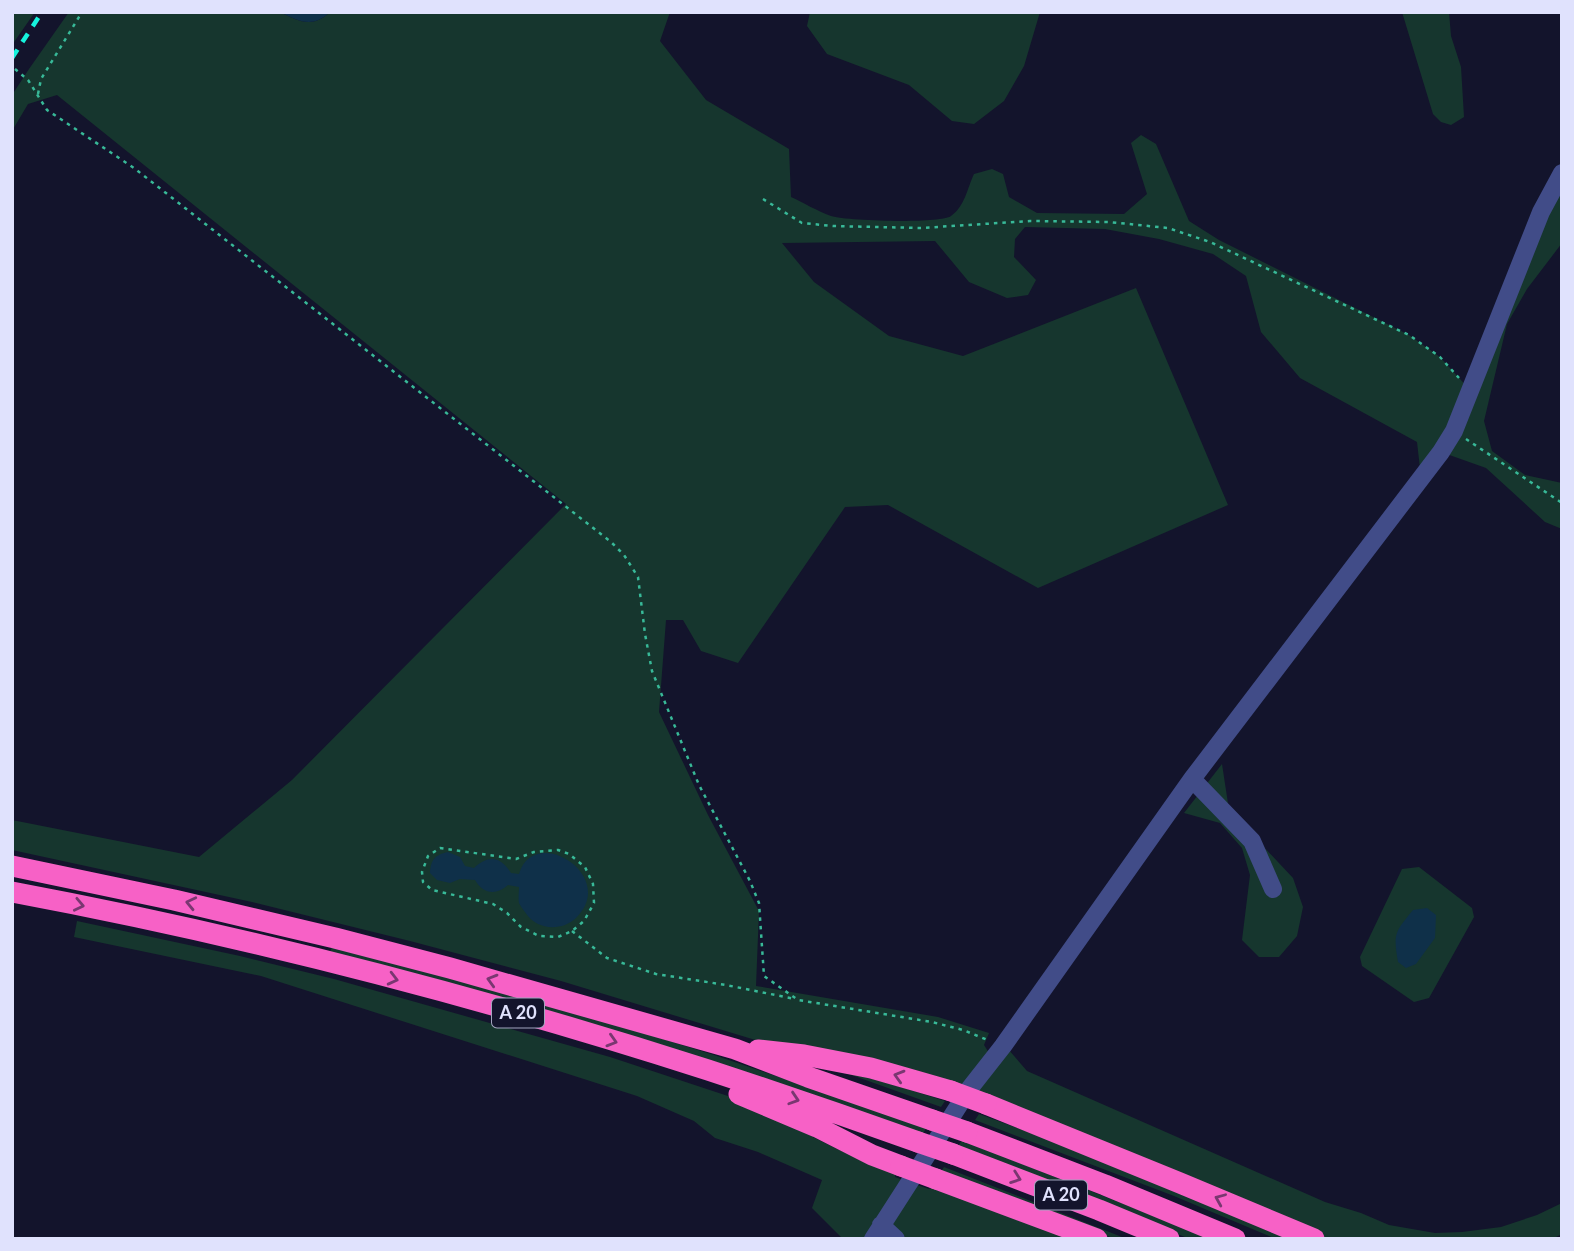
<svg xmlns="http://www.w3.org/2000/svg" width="1574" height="1251" viewBox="0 0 1574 1251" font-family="Lato,sans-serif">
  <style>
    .green { fill: #16362e }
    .water { fill: #0f3049 }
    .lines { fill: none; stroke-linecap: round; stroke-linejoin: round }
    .path { stroke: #38b998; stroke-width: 2.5; stroke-dasharray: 3.5 5; stroke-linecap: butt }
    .minor { stroke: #414c88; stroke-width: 18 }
    .highway { stroke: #f761c6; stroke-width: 21 }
    .rail { stroke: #16f3dd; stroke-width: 4.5; stroke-dasharray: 10 9; stroke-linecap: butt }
    .highway-bridge { stroke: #f761c6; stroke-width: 21 }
    .oneway { stroke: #7a3771 }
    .labels { text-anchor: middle; stroke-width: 7; stroke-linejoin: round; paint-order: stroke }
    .shield { fill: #13142c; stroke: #a2a4be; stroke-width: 2 }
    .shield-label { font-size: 18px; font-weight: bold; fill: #e0e2fd }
  </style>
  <rect width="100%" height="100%" fill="#13142c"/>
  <path class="green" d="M12 12H35L12 45Z
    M69 12H280C299 21 312 29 330 12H670L660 41 706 100 789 149 791 197C804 203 817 211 831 216 847 221 940 224 951 216 965 206 967 189 974 174L992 169 1003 174 1009 197 1037 213 1124 214 1147 194 1131 143 1141 135 1156 144 1189 221 1219 240 1409 335 1440 357 1470 390 1562 173V243L1527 289 1507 324 1484 421 1492 451 1525 475 1562 483V529L1545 522 1486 468 1441 452 1421 477 1417 442 1300 378 1261 332 1246 276 1213 254 1159 239 1105 229 1025 227 1015 239 1014 257 1036 280 1028 295 1007 298 969 282 935 241 782 243 814 282 889 336 963 356 1136 288 1228 505 1038 588 888 505 845 507 738 663 701 651 683 620H666L659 712 708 815 759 911 756 986 938 1017 989 1033 984 1045 989 1053 966 1090 762 1042 561 981 410 941 252 902 12 850V820L199 857 292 780 566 504 57 95 28 104 12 131V95L29 69Z
    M810 12H1040L1024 66 1004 101 974 124 952 121 909 85 827 54 807 26Z
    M1402 12H1449L1451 36 1461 67 1464 117 1451 125 1441 122 1433 114Z
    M1222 764 1229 810 1293 878 1303 907 1297 936 1279 957H1259L1242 940 1250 875 1242 848 1220 823 1184 813Z
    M1419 867 1472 908 1474 917 1429 998 1414 1002 1362 966 1360 957 1402 869Z
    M77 921 240 956 334 979 610 1057 737 1099 837 1149 896 1173 895 1177 906 1181 866 1239H843L812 1208 822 1180 758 1152 715 1138 694 1121 637 1096 261 976 74 937Z
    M332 946 573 1011 714 1055 927 1127 922 1135 329 955Z
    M1008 1049 1027 1071 1325 1202 1361 1213 1389 1225 1435 1233 1462 1232 1501 1227 1537 1215 1562 1203V1234L1552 1239H1328L1158 1166 976 1094Z
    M846 1072 888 1083 945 1101 941 1107 846 1073Z
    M979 1114 1053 1141 1293 1239H1276L1174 1196 975 1120Z
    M962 1140 1212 1239H1190L957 1148Z
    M944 1167 1127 1239H1115L940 1173Z
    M917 1185 929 1189 932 1186 1071 1239H882Z"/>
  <path class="water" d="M280 12H330C312 29 299 21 280 12Z
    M448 852 460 857 465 866 474 868C489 854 501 857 511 873L519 874C534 823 619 876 576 918 561 932 536 930 525 912 525 912 519 904 519 903 518 899 519 892 519 887L508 885C496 896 483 894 475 880L460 879 450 883 437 880 430 873C431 859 435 855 448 852Z
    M1427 908 1436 915 1435 938 1416 964 1406 968 1398 962C1393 933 1395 932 1413 910Z"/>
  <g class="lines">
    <path class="path" d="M15 69 28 80 47 110 134 168 611 542 624 555 638 577 645 634 652 671 699 785 750 881 759 903 764 976 798 1000 932 1022 963 1030 990 1041
      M38 94 41 79 82 12
      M763 199 802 223 833 226 921 228 1030 221 1109 222 1168 228 1210 242 1409 335 1440 357 1459 378
      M1466 439 1562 503
      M440 848 516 859 534 852 558 850 569 854 585 867 593 884 594 903 584 921 572 931 558 937 539 936 521 927 507 913 493 904 432 890 423 882 422 872 428 856Z
      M572 931 607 958 656 974 726 985 795 999"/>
    <path class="minor" d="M1192 779 1252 841 1273 889
      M881 1225 896 1239
      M873 1239 970 1088 1003 1046 1192 779 1441 452 1454 431 1541 212 1562 173"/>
    <path class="highway" d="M12 866 174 900 335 938 450 968 735 1049 808 1077 932 1120
      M12 892C247 936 481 997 708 1070 778 1093 848 1117 918 1142
      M758 1050 804 1055 871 1068 951 1091
      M739 1094 817 1127 872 1155 901 1166
      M986 1104 1180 1183 1314 1239
      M967 1132 1105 1185 1235 1239
      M953 1154 1099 1210 1169 1239
      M936 1179 1097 1239"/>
    <path class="rail" d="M12 58 42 12"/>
    <path class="highway-bridge" d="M951 1091 986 1104
      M932 1120 967 1132
      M918 1142 953 1154
      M901 1166 936 1179"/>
  </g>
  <defs><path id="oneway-chevron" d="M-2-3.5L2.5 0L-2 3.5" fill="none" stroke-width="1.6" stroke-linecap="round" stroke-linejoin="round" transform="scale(1.75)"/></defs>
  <g class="oneway">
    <use href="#oneway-chevron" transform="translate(191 903) rotate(-167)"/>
    <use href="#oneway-chevron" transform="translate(79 905) rotate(12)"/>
    <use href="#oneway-chevron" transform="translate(393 979) rotate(14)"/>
    <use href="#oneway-chevron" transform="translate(492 980) rotate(-164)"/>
    <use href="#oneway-chevron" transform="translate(612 1041) rotate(17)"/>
    <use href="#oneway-chevron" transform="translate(899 1076) rotate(-164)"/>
    <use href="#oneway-chevron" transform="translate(794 1099) rotate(18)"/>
    <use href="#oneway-chevron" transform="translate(1016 1178) rotate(20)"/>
    <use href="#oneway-chevron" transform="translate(1220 1199) rotate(-157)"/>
  </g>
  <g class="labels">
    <g class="shield">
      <rect x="492" y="998.5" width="52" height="29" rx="5"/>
      <rect x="1035" y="1180.5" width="52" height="29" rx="5"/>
    </g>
    <g class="shield-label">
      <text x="518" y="1019">A 20</text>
      <text x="1061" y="1201">A 20</text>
    </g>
  </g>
  <rect width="1574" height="1251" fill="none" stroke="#e0e2fd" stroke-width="28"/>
</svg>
